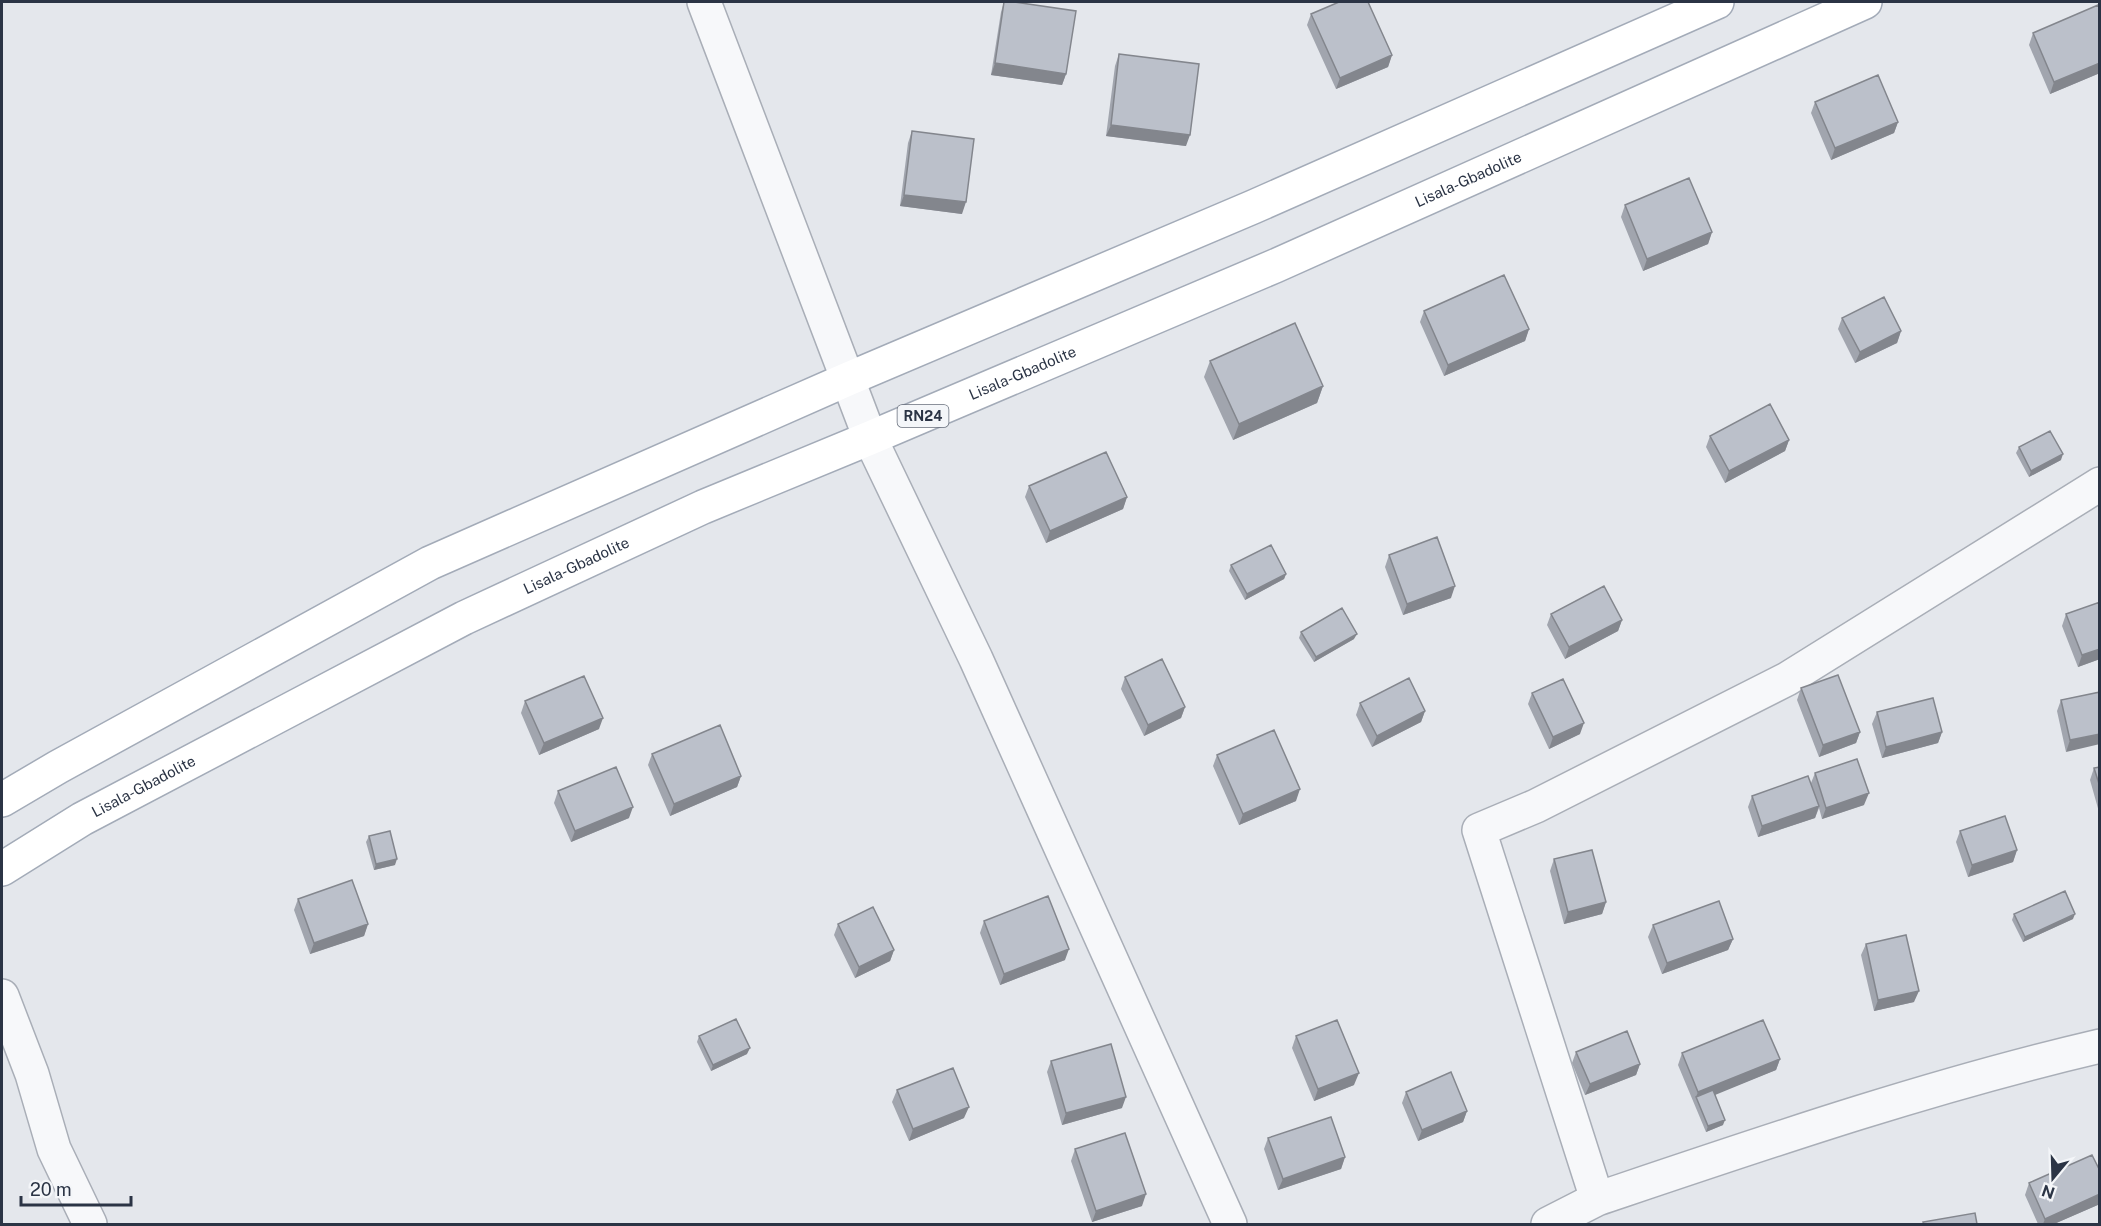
<svg xmlns="http://www.w3.org/2000/svg" width="2101" height="1226" viewBox="0 0 2101 1226" font-family="'Public Sans',sans-serif">
  <style>
    .lines { fill: none; stroke-linecap: round; stroke-linejoin: round }
    .minor-casing { stroke: #a9aeb7; stroke-width: 36 }
    .major-casing { stroke: #a3abb8; stroke-width: 36 }
    .minor { stroke: #f7f8fa; stroke-width: 33 }
    .major { stroke: #fff; stroke-width: 33 }
    .wall { fill: #a1a5ae }
    .shaded-wall { fill: #83868d }
    .building { fill: #bbc0ca; stroke: #83868d; stroke-width: 1.5 }
    .labels { text-anchor: middle; stroke-width: 4.5; stroke-linejoin: round; paint-order: stroke }
    .shield { fill: #f4f6f9; stroke: #676e7b; stroke-width: 1.5 }
    .shield-label { font-size: 14px; font-weight: bold; fill: #2b3445 }
    .street-label { font-size: 15px; fill: #2b3445; stroke: #f4f6f9 }
  </style>
  <rect width="100%" height="100%" fill="#e4e7ec"/>
  <g class="lines">
    <defs>
      <path id="minor" d="M704 2 870 438 976 659 1230 1224
        M2 996 32 1074 54 1149 90 1224
        M1597 1199C1763 1143 1929 1086 2100 1046
        M1548 1224 1597 1199 1479 830 1536 806 1787 679 2100 484"/>
      <g id="major">
        <path d="M2 800 58 767 430 563 848 379 1253 207 1717 2"/>
        <path id="s1" d="M2 869 82 819 464 618 703 507 870 438 1275 266 1865 2"/>
      </g>
    </defs>
    <use href="#minor" class="minor-casing"/>
    <use href="#major" class="major-casing"/>
    <use href="#minor" class="minor"/>
    <use href="#major" class="major"/>
  </g>
  <path class="wall" d="M1004 2 1066 74 1062 85 991 75 1001 12Z
    M2100 9V73L2050 94 2029 45 2033 33Z
    M1311 14 1392 55 1388 67 1336 89 1307 25Z
    M1119 54 1186 146 1106 136 1115 66Z
    M1815 102 1898 122 1894 133 1831 160 1811 113Z
    M912 131 962 214 900 206 908 143Z
    M1625 205 1712 232 1708 244 1643 271 1621 217Z
    M1424 311 1529 329 1525 341 1444 376 1420 322Z
    M1842 318 1901 331 1897 343 1855 363 1838 329Z
    M1210 361 1323 386 1317 403 1233 440 1204 377Z
    M1710 436 1789 440 1785 451 1725 483 1706 447Z
    M2019 447 2061 460 2029 477 2016 453Z
    M1029 486 1127 497 1123 509 1046 543 1025 497Z
    M1389 555 1451 598 1403 615 1385 567Z
    M1231 565 1286 574 1284 579 1245 600 1229 571Z
    M2100 602V659L2078 667 2062 626 2066 614Z
    M1551 614 1622 620 1618 631 1565 659 1547 625Z
    M1301 632 1354 639 1314 662 1299 638Z
    M1125 677 1185 707 1181 718 1144 736 1121 689Z
    M1801 688 1860 732 1856 743 1819 757 1797 700Z
    M2100 692 2066 752 2057 711 2061 700Z
    M1532 693 1580 734 1549 749 1528 704Z
    M525 701 599 729 539 755 521 713Z
    M1360 703 1425 711 1421 722 1372 747 1356 715Z
    M1877 712 1942 732 1938 743 1882 758 1872 724Z
    M652 754 741 776 737 787 670 816 648 765Z
    M1217 755 1296 801 1239 825 1213 766Z
    M2100 767V812H2099L2090 780 2094 768Z
    M1815 773 1864 805 1822 819 1819 808 1815 818 1758 837 1748 807 1752 796 1811 783Z
    M558 791 629 818 571 842 554 803Z
    M1960 831 2017 850 2013 862 1968 877 1956 842Z
    M369 836 395 865 374 870 366 842Z
    M1554 859 1606 902 1602 914 1564 924 1550 871Z
    M298 899 368 924 364 936 310 954 294 910Z
    M2014 914 2073 919 2023 942 2012 920Z
    M984 921 1065 960 1000 985 980 933Z
    M838 924 894 950 890 961 855 978 834 935Z
    M1653 925 1733 939 1728 950 1662 974 1648 937Z
    M1866 944 1914 1002 1874 1011 1861 955Z
    M699 1036 747 1054 711 1071 697 1042Z
    M1296 1036 1354 1085 1314 1101 1292 1048Z
    M1576 1052 1640 1064 1636 1075 1585 1095 1572 1063Z
    M1682 1053 1780 1059 1776 1070 1715 1094 1723 1125 1706 1132 1678 1065Z
    M1051 1061 1122 1108 1062 1125 1047 1072Z
    M897 1090 964 1118 909 1141 892 1102Z
    M1406 1092 1467 1111 1463 1122 1418 1141 1402 1103Z
    M1268 1138 1345 1157 1341 1169 1278 1190 1264 1149Z
    M1075 1149 1142 1206 1092 1222 1071 1161Z
    M2100 1171V1204L2054 1224H2038L2025 1195 2029 1183Z"/>
  <path class="shaded-wall" d="M1392 55 1388 67 1336 89 1340 78Z
    M995 63 1066 74 1062 85 991 75Z
    M2100 63V73L2050 94 2054 82Z
    M1898 122 1894 133 1831 160 1835 148Z
    M1111 125 1190 135 1186 146 1106 136Z
    M904 195 966 202 962 214 900 206Z
    M1712 232 1708 244 1643 271 1647 259Z
    M1529 329 1525 341 1444 376 1448 365Z
    M1901 331 1897 343 1855 363 1860 352Z
    M1323 386 1317 403 1233 440 1239 424Z
    M1789 440 1785 451 1725 483 1729 471Z
    M2063 454 2061 460 2029 477 2031 471Z
    M1127 497 1123 509 1046 543 1050 531Z
    M1286 574 1284 579 1245 600 1247 594Z
    M1455 586 1451 598 1403 615 1407 604Z
    M1622 620 1618 631 1565 659 1569 647Z
    M1357 634 1354 639 1314 662 1316 657Z
    M2100 649V659L2078 667 2082 655Z
    M1185 707 1181 718 1144 736 1148 725Z
    M1425 711 1421 722 1372 747 1377 736Z
    M603 718 599 729 539 755 544 743Z
    M1584 723 1580 734 1549 749 1553 737Z
    M1860 732 1856 743 1819 757 1823 745Z
    M1942 732 1938 743 1882 758 1886 747Z
    M2100 734V744L2066 752 2070 740Z
    M741 776 737 787 670 816 674 804Z
    M1300 789 1296 801 1239 825 1243 814Z
    M1869 793 1864 805 1822 819 1826 808Z
    M1819 806 1815 818 1758 837 1762 826Z
    M633 807 629 818 571 842 575 831Z
    M2017 850 2013 862 1968 877 1972 865Z
    M397 859 395 865 374 870 376 864Z
    M1606 902 1602 914 1564 924 1568 912Z
    M2075 914 2073 919 2023 942 2025 937Z
    M368 924 364 936 310 954 314 943Z
    M1733 939 1728 950 1662 974 1667 963Z
    M1069 949 1065 960 1000 985 1004 974Z
    M894 950 890 961 855 978 859 967Z
    M1919 991 1914 1002 1874 1011 1878 1000Z
    M750 1048 747 1054 711 1071 713 1065Z
    M1780 1059 1776 1070 1698 1102 1696 1097 1698 1092Z
    M1640 1064 1636 1075 1585 1095 1590 1084Z
    M1359 1073 1354 1085 1314 1101 1318 1089Z
    M1126 1097 1122 1108 1062 1125 1066 1113Z
    M969 1107 964 1118 909 1141 913 1129Z
    M1467 1111 1463 1122 1418 1141 1422 1130Z
    M1725 1120 1723 1125 1706 1132 1708 1126Z
    M1345 1157 1341 1169 1278 1190 1283 1179Z
    M1146 1194 1142 1206 1092 1222 1096 1211Z
    M2100 1194V1204L2054 1224H2043L2045 1219Z"/>
  <path class="building" d="M1004 2H1014L1076 11 1066 74 995 63Z
    M1339 2H1368L1392 55 1340 78 1311 14Z
    M2098 5 2100 9V63L2054 82 2033 33Z
    M1119 54 1199 64 1190 135 1111 125Z
    M1878 75 1898 122 1835 148 1815 102Z
    M912 131 974 139 966 202 904 195Z
    M1689 178 1712 232 1647 259 1625 205Z
    M1504 275 1529 329 1448 365 1424 311Z
    M1884 297 1901 331 1860 352 1842 318Z
    M1295 323 1323 386 1239 424 1210 361Z
    M1770 404 1789 440 1729 471 1710 436Z
    M2050 431 2063 454 2031 471 2019 447Z
    M1106 452 1127 497 1050 531 1029 486Z
    M1437 537 1455 586 1407 604 1389 555Z
    M1271 545 1286 574 1247 594 1231 565Z
    M1604 586 1622 620 1569 647 1551 614Z
    M2100 602V649L2082 655 2066 614Z
    M1342 608 1357 634 1316 657 1301 632Z
    M1162 659 1185 707 1148 725 1125 677Z
    M1838 675 1860 732 1823 745 1801 688Z
    M584 676 603 718 544 743 525 701Z
    M1409 678 1425 711 1377 736 1360 703Z
    M1563 679 1584 723 1553 737 1532 693Z
    M2100 692V734L2070 740 2061 700Z
    M1933 698 1942 732 1886 747 1877 712Z
    M720 725 741 776 674 804 652 754Z
    M1274 730 1300 789 1243 814 1217 755Z
    M1857 759 1869 793 1826 808 1815 773Z
    M616 767 633 807 575 831 558 791Z
    M2100 767V787L2094 768Z
    M1808 776 1819 806 1762 826 1752 796Z
    M2005 816 2017 850 1972 865 1960 831Z
    M390 831 397 859 376 864 369 836Z
    M1592 850 1606 902 1568 912 1554 859Z
    M352 880 368 924 314 943 298 899Z
    M2065 891 2075 914 2025 937 2014 914Z
    M1048 896 1069 949 1004 974 984 921Z
    M1719 901 1733 939 1667 963 1653 925Z
    M873 907 894 950 859 967 838 924Z
    M1906 935 1919 991 1878 1000 1866 944Z
    M736 1019 750 1048 713 1065 699 1036Z
    M1337 1020 1359 1073 1318 1089 1296 1036Z
    M1763 1020 1780 1059 1698 1092 1682 1053Z
    M1627 1031 1640 1064 1590 1084 1576 1052Z
    M1111 1044 1126 1097 1066 1113 1051 1061Z
    M953 1068 969 1107 913 1129 897 1090Z
    M1451 1072 1467 1111 1422 1130 1406 1092Z
    M1713 1090 1725 1120 1708 1126 1696 1097Z
    M1331 1117 1345 1157 1283 1179 1268 1138Z
    M1125 1133 1146 1194 1096 1211 1075 1149Z
    M2092 1155 2100 1171V1194L2045 1219 2029 1183Z
    M1975 1213 1977 1224H1924L1923 1222Z"/>
  <g class="labels">
    <rect class="shield" x="897.5" y="405" width="51" height="22" rx="4.5"/>
    <g class="shield-label">
      <text x="923" y="421">RN24</text>
    </g>
    <g class="street-label">
      <text dy="5" stroke="none"><textPath href="#s1" startOffset="1622">Lisala-Gbadolite</textPath></text>
      <text dy="5" stroke="none"><textPath href="#s1" startOffset="1136">Lisala-Gbadolite</textPath></text>
      <text dy="5" stroke="none"><textPath href="#s1" startOffset="650">Lisala-Gbadolite</textPath></text>
      <text dy="5" stroke="none"><textPath href="#s1" startOffset="164">Lisala-Gbadolite</textPath></text>
    </g>
  </g>
  <rect width="2101" height="1226" fill="none" stroke="#2b3445" stroke-width="6"/>
  <g transform="translate(2053 1178) rotate(199)" stroke="#f4f6f9" stroke-width="4.5" paint-order="stroke">
  <path d="M0-4.5L10 22L0 15L-10 22Z" fill="#2b3445"/>
  <text y="-9" font-size="16" font-weight="bold" text-anchor="middle" fill="#2b3445">N</text>
  </g>
  <path d="M21 1196v9h110v-9" fill="none" stroke="#2b3445" stroke-width="3"/>
  <text x="30" y="1196" font-size="18" fill="#2b3445" stroke="#f4f6f9" stroke-width="4.5" paint-order="stroke">20 m</text>
</svg>
